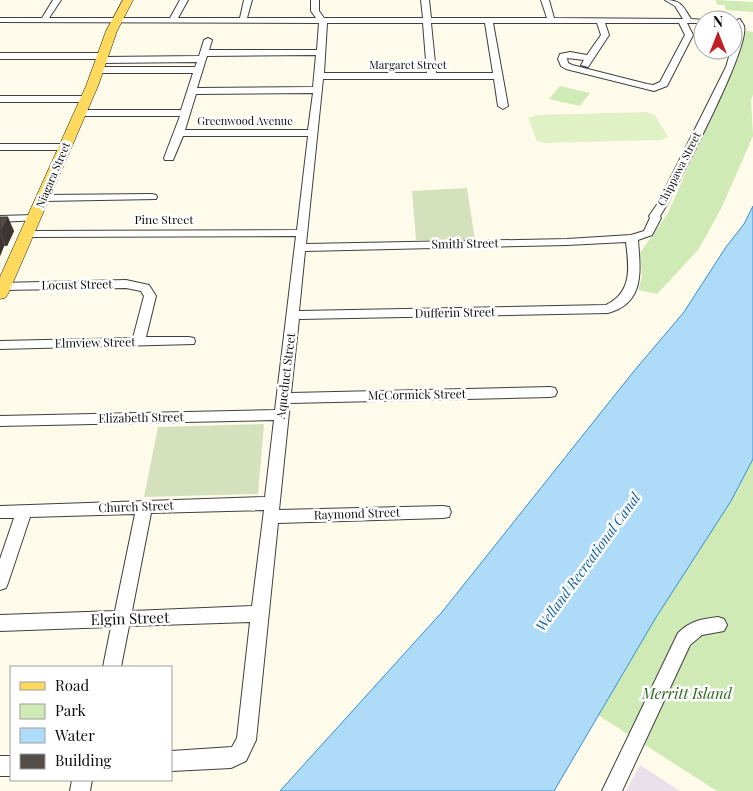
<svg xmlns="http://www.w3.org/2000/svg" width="753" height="791" viewBox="0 0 753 791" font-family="'Playfair Display',serif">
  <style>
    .industrial { fill: #eae0eb }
    .green { fill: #cfeab4 }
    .cemetery { fill: #d4e1bc }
    .pitch { fill: #e1f1c6 }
    .water { fill: #aedbf8; stroke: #338fd1 }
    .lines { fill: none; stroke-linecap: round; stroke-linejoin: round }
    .minor-casing { stroke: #3f3f3f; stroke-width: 2 }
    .major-casing { stroke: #1d1d1d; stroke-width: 1 }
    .minor { fill: #fff; fill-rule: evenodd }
    .major { fill: #fdd95d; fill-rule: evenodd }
    .wall { fill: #49423e }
    .shaded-wall { fill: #3c3632 }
    .building { fill: #554d48; stroke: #3c3632 }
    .labels { text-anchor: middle; stroke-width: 5; stroke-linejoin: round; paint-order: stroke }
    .far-street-label { font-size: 11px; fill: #0c0c0c; stroke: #fff }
    .street-label { font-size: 12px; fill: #0c0c0c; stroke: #fff }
    .water-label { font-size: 14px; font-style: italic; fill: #1260a1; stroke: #fff }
    .near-street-label { font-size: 15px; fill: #0c0c0c; stroke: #fff }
    .near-park-label { font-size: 15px; font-style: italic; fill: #29651b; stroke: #fff }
  </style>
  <rect width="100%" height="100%" fill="#fffbeb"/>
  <path class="industrial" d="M640 765 680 791H626Z"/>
  <path class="green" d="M715 0 753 2V12L726 10 724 5H718Z
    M744 30 753 32V94L751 101 753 136 721 209 698 250 657 294 638 290 642 277 640 253 668 213 709 120Z
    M560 86 590 93 580 106 549 99Z
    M753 459V791H717L598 715 655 619 731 501Z"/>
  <path class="cemetery" d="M467 188 475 240H416L412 191Z
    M264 424 258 494 144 497 158 427Z"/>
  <path class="pitch" d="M647 112 655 115 668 137 661 140 544 143 537 141 528 118 537 115Z"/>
  <path class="water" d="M753 206V459L731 501 655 619 554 791H280L442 612 634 371 684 312 726 247 744 224Z"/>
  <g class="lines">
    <defs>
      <path id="minor" d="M53 0H61L49 18H170L180 0H188L178 18H240L244 0H252L247 18H316L311 11V0H319V11L324 18H423L421 0H429L431 18H547L541 0H549L554 18 683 19 675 6 665 0C681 0 683 6 691 19L706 20H703V23H687L693 35 667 86 654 91 566 69 561 66 558 59 560 54 570 52 587 55 601 35 597 23H493L508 106 503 109 498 106 494 79H323L306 244 567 239 631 235 644 231 650 218 649 216 658 203 726 67 731 50H733L736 26 733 21 740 19C740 20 744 25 744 26 750 48 682 175 668 203L660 216 661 218 652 235 638 240C640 269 646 303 608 313L299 319 291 393 550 387 555 388 557 392 555 396 550 397 290 403 279 510 443 506 449 507 451 512 449 517 443 518 278 523 256 740 246 761 231 768 171 771V751L232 747 237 738 250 622 129 626 121 667H103L111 627 0 631V615L115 611 135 514 30 517 8 583 6 588 0 590V559L14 518H0V506L265 497 274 420 0 426V416L275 410 296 236 28 237 22 234 28 231 297 230 308 136H183L173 160H165L164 158 180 116H80L75 113 80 110H181L193 73H98L94 70 98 67H195L197 62 103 63 100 62V59H0V53H103L106 54V57L199 56 204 40 208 38 212 40 209 50H317L319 23 0 22V18H42ZM327 23H423L427 73H324ZM431 23H485L493 73H436ZM605 23H679L685 35 660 82 653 85 647 84 572 65 568 63 567 58 584 60 581 65 588 67 609 35ZM316 55 313 87 197 88 207 56ZM313 93 308 130H185L196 94ZM626 242C629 266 633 292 606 305L299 311 305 251 567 245ZM264 510 252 606 132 611 151 513Z
        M0 96H86L91 99 86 102H0Z
        M0 144H65L70 147 65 150H0Z
        M152 194 156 195 157 197 156 199 44 201 39 198 44 195Z
        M34 215 38 216 39 218 38 220 0 222V216Z
        M126 280 149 285 156 296 146 337H189L194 338 195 341 194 344 0 349V341L133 338 144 296 141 291 126 288 3 290 0 289V283Z
        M718 617 724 619 727 625 724 631 702 635 690 645 622 791H602L678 633C690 621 701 619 718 617Z
        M0 756H11V776H0Z
        M72 780H92L90 791H70Z"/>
      <path id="major" d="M123 0H133L117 31 98 86 8 294 5 298 0 299V277L86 86 106 31Z"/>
    </defs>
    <use href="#minor" class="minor-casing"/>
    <use href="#major" class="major-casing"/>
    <use href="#minor" class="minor"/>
    <use href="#major" class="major"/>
  </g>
  <path class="wall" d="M0 217 14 231 7 246H4L0 256Z"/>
  <path class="shaded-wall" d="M8 217 14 231 7 246 1 232Z
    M0 235 4 246 0 256Z"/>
  <path class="building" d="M0 217H8L1 232H0Z"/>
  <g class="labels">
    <g class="far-street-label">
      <text x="408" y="69">Margaret Street</text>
      <text x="245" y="125">Greenwood Avenue</text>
      <text transform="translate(679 169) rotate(-63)" y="4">Chippawa Street</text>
      <text transform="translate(53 175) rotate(-67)" y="4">Niagara Street</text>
    </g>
    <g class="street-label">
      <text x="164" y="224">Pine Street</text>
      <text transform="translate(465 244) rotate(-1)" y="4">Smith Street</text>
      <text transform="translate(77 285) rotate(-1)" y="4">Locust Street</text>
      <text transform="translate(455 313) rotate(-1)" y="4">Dufferin Street</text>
      <text transform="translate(95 343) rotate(-1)" y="4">Elmview Street</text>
      <text transform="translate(286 376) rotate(-83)" y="4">Aqueduct Street</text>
      <text transform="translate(417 395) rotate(-1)" y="4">McCormick Street</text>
      <text transform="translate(141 418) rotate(-1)" y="4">Elizabeth Street</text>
      <text transform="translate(136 507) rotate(-2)" y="4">Church Street</text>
      <text transform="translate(357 514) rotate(-2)" y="4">Raymond Street</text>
    </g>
    <g class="water-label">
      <text transform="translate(588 562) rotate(-54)" y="5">Welland Recreational Canal</text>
    </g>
    <g class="near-street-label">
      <text transform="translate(130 619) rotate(-2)" y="5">Elgin Street</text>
    </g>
    <g class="near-park-label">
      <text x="687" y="699">Merritt Island</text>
    </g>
  </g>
  <rect x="10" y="666" width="162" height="115" fill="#ffffff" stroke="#9e9e9e"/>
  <rect x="20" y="682" width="25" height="8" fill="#fdd95d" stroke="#9e9e9e"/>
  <text x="55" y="691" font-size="15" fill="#0c0c0c">Road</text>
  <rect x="20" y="704" width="25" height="15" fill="#cfeab4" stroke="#9e9e9e"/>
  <text x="55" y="716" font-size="15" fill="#0c0c0c">Park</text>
  <rect x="20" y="728" width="25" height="15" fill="#aedbf8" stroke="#9e9e9e"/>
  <text x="55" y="741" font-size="15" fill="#0c0c0c">Water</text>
  <rect x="20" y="754" width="25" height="15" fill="#554d48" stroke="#9e9e9e"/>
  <text x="55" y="766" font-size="15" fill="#0c0c0c">Building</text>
  <g transform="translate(718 35)"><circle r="24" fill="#ffffff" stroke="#9e9e9e"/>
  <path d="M0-4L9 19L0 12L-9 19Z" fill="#c02025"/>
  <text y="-8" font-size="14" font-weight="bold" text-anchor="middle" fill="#0c0c0c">N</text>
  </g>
</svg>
